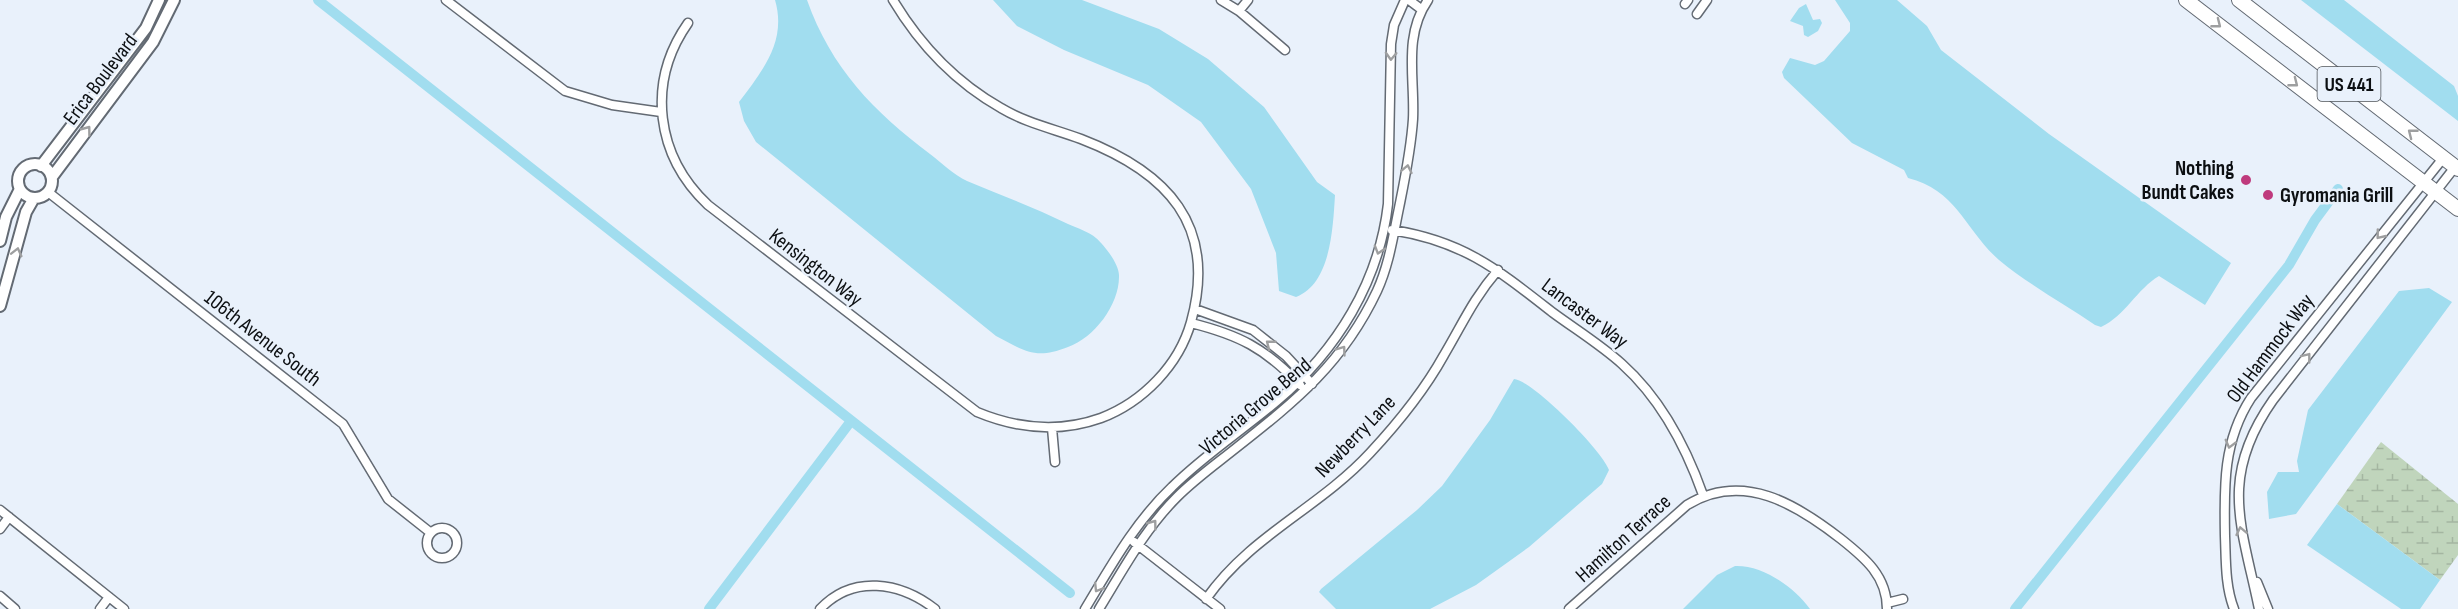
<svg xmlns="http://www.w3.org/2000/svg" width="2458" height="609" viewBox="0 0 2458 609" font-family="'Sofia Sans Condensed',sans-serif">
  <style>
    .wetland { fill: url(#wetland-marsh) }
    .water { fill: #a1ddef }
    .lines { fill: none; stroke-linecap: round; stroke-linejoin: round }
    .canal { stroke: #a1ddef; stroke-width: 10 }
    .minor-casing { stroke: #636a73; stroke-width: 11 }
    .tertiary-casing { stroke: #636a73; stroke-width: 14 }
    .primary-casing { stroke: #636a73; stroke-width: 16 }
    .minor { stroke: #fff; stroke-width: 8 }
    .tertiary { stroke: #fff; stroke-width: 10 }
    .primary { stroke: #fff; stroke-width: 14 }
    .oneway { stroke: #9e9fa0 }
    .poi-dot { fill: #bf3a7d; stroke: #e9f1fb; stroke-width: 2 }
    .labels { text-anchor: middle; stroke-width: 5; stroke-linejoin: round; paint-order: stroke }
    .shield { fill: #e9f1fb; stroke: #4e5358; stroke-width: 1.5 }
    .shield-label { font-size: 20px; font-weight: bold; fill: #0c0f12 }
    .street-label { font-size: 21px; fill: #0c0f12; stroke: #e9f1fb }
    .poi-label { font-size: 21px; font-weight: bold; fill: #0c0f12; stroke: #e9f1fb; text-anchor: end }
  </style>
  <defs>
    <pattern id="wetland-marsh" width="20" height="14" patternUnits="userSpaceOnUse" patternTransform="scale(1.5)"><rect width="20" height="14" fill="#c0d5bc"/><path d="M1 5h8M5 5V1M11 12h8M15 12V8" fill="none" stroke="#a4b6a1"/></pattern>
  </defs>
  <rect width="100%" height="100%" fill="#e9f1fb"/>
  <path class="wetland" d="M2381 442 2458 504V555L2440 580 2337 504Z"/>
  <path class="water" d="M775 0H807C831 68 874 112 930 154 942 163 954 175 967 181 1001 195 1035 208 1068 224 1077 228 1089 232 1096 238 1105 246 1120 265 1119 277 1119 305 1094 338 1068 347 1035 360 1025 351 996 336L756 142 744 121 739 102C763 70 787 41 775 0Z
    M993 0H1082L1159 29 1208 59 1264 107 1317 182 1335 195C1333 227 1331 284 1296 297L1279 291 1276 253 1251 189 1201 122 1148 85 1064 50 1017 26Z
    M1835 0H1897L1927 26 1941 50 2049 134 2231 263 2205 305 2159 276C2137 289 2125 316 2101 327L2095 325C2064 304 2028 284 1999 260 1965 230 1957 190 1908 178L1904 170 1852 143 1784 78 1782 72 1790 58 1815 65 1824 61 1850 31V23Z
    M2301 0H2344L2454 86 2458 96V121Z
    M1806 4 1813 20 1820 19 1822 23 1818 31 1808 37 1804 35 1803 26 1790 21 1799 8Z
    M2429 288 2452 302 2296 514 2269 519 2267 492 2278 472H2299L2297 461 2308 410 2399 291Z
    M1514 379C1532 380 1603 451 1609 470L1602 484 1529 547 1476 585 1430 609H1336L1319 592 1321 589 1417 510 1442 486 1490 420Z
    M2337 504 2440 580 2420 609H2401L2307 545Z
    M1735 566C1763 565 1794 587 1810 609H1683L1717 575Z"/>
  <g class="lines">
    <path class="canal" d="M318 0 1070 593
      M709 609 851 421
      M2015 609 2289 265 2315 220 2338 189"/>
    <defs>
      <path id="minor" d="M446 0 565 91 612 105 661 112
        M1221 0 1239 11 1285 50
        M1409 0 1421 9
        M1685 4 1688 0
        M1239 11 1248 0
        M1697 14 1707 0
        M688 23C646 83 656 156 708 205L977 412C1018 429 1059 433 1101 418 1143 402 1179 365 1191 322 1218 225 1167 172 1081 139 1054 129 1026 123 1001 108 955 82 920 45 893 0
        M48 192 343 424 388 499 431 533
        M1392 230C1463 241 1497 269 1552 312 1575 329 1601 345 1622 364 1661 399 1686 447 1703 495
        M1195 309 1253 330 1286 356 1312 384
        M1191 323C1239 335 1265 348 1300 385
        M1052 428 1055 462
        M0 510 124 609
        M427 543a15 15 0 1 1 30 0a15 15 0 1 1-30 0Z
        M0 529 9 517
        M1134 542 1220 609
        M2257 582 2268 609
        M0 596 15 609
        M1206 599C1251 535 1318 509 1370 453 1398 423 1424 391 1444 355 1463 323 1473 299 1498 270
        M1887 603 1903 599
        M100 609 109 597
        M820 609C853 574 900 582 935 609
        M1085 609C1111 566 1135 522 1172 487 1204 455 1243 430 1277 401 1337 350 1379 282 1388 204L1391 44 1394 25 1405 0
        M1099 609C1123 570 1144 530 1177 497 1195 479 1216 464 1236 448 1297 400 1343 363 1377 291 1389 265 1393 237 1399 208 1405 178 1411 150 1413 119 1415 78 1403 36 1428 0
        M1569 609 1687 505C1743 471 1796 504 1841 539 1865 558 1887 576 1887 609
        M2234 609C2225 586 2226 560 2225 536 2224 486 2223 441 2251 398L2444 157
        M2259 609C2242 526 2218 478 2273 400L2455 167"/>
      <path id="tertiary" d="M18 181a17 17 0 1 1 34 0a17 17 0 1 1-34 0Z
        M41 166 146 28 159 0
        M52 177 153 42 174 0
        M0 241 6 217 20 189
        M0 306 26 212 34 198"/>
      <path id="primary" d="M2186 0 2458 209
        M2239 0 2458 169"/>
    </defs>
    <use href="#minor" class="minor-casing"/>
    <use href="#tertiary" class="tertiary-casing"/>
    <use href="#primary" class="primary-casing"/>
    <use href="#minor" class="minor"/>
    <use href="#tertiary" class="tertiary"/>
    <use href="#primary" class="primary"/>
  </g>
  <defs><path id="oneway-chevron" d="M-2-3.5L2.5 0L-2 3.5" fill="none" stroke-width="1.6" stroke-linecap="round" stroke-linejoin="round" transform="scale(1.5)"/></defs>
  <g class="oneway">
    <use href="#oneway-chevron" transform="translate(2217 24) rotate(38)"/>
    <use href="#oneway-chevron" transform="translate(1391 56) rotate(92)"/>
    <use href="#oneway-chevron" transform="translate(2294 83) rotate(38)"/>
    <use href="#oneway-chevron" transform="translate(87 130) rotate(-53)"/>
    <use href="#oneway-chevron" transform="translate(2412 133) rotate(-142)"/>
    <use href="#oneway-chevron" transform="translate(1407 169) rotate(-78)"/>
    <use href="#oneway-chevron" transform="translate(2380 235) rotate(129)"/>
    <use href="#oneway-chevron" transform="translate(1379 250) rotate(107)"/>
    <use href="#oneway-chevron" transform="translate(17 252) rotate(-76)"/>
    <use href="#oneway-chevron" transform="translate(1270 344) rotate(-142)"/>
    <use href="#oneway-chevron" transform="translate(1342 350) rotate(-54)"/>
    <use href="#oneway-chevron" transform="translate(2307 357) rotate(-52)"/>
    <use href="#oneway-chevron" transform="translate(2230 444) rotate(105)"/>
    <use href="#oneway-chevron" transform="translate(1153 524) rotate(-53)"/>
    <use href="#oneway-chevron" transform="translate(2241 531) rotate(-102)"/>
    <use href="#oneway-chevron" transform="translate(1098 588) rotate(122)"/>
  </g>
  <g class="poi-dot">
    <circle cx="2246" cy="180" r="6"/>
    <circle cx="2268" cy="195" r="6"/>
  </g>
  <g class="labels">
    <rect class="shield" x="2317.5" y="67" width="63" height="34" rx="4.5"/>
    <g class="shield-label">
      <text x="2349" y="91">US 441</text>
    </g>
    <g class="street-label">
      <text transform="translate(100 79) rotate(-53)" y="7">Erica Boulevard</text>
      <text transform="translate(816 267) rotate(38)" y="7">Kensington Way</text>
      <text transform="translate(1585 313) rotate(37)" y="7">Lancaster Way</text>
      <text transform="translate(263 338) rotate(38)" y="7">106th Avenue South</text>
      <text transform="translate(2270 348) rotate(-53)" y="7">Old Hammock Way</text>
      <text transform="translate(1255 406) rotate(-40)" y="7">Victoria Grove Bend</text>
      <text transform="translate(1355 436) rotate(-46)" y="7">Newberry Lane</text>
      <text transform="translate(1623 538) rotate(-42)" y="7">Hamilton Terrace</text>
    </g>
    <g class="poi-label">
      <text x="2234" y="175">Nothing<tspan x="2234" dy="24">Bundt Cakes</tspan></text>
      <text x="2280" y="202" text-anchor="start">Gyromania Grill</text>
    </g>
  </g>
</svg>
